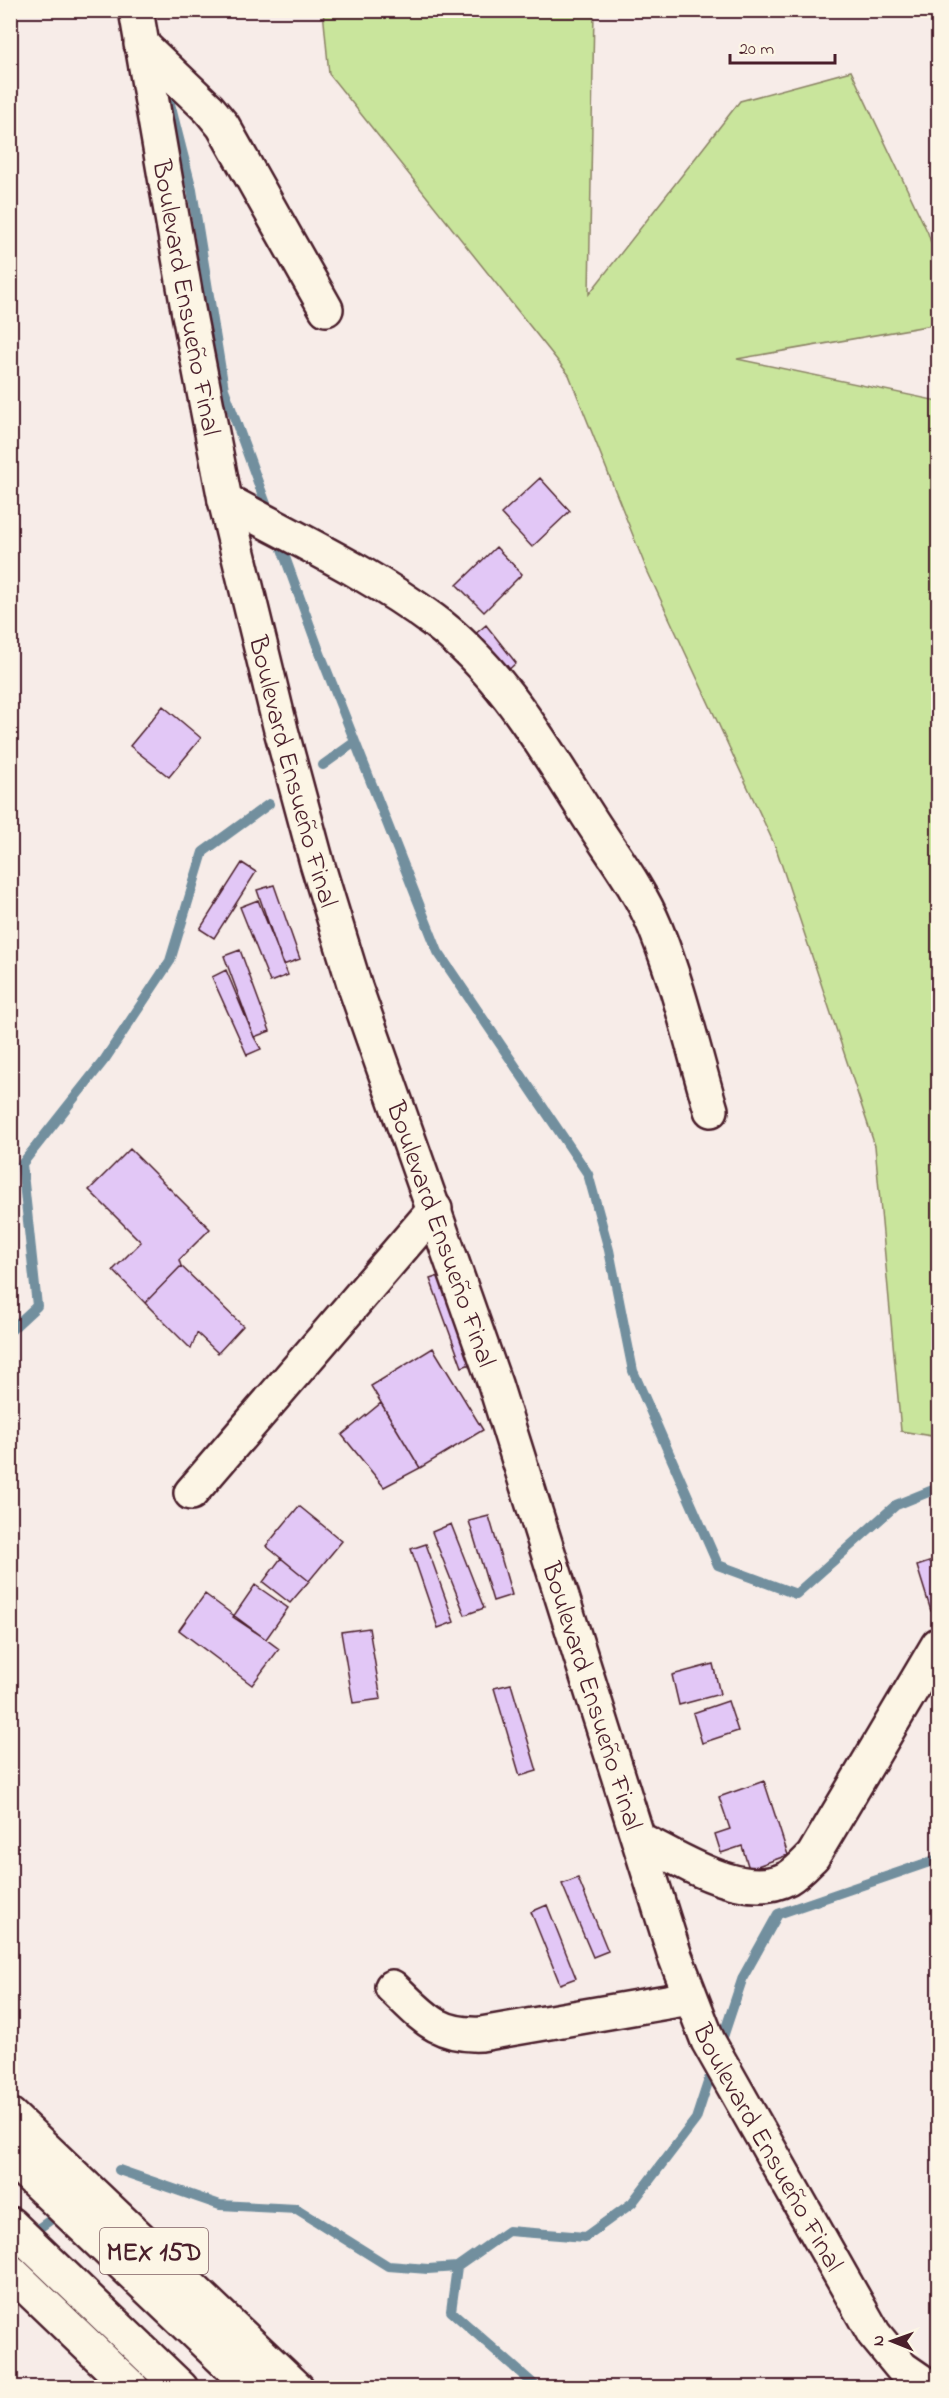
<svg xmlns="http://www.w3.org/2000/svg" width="949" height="2398" viewBox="0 0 949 2398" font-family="'Indie Flower',sans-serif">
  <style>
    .green { fill: #c9e59c; stroke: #8a8264; stroke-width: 1.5 }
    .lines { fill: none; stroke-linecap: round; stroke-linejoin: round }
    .stream { stroke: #728f9e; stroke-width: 10 }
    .building { fill: #e2c7f6; stroke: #4a1f2b; stroke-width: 1.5 }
    .minor-casing { stroke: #4a1f2b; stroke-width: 38 }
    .highway-casing { stroke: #4a1f2b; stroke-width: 38 }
    .minor { stroke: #fcf5e5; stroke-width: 33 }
    .highway { stroke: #fcf5e5; stroke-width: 33 }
    .labels { text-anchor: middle; stroke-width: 6; stroke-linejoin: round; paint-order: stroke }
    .shield { fill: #fcf5e5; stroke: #7f5f63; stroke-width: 1.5 }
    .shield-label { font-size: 26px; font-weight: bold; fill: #4a1f2b }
    .street-label { font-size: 27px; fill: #4a1f2b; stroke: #fcf5e5 }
  </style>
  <rect width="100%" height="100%" fill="#f7ece8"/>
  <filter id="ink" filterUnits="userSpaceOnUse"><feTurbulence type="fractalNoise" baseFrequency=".0167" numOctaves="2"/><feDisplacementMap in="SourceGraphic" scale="12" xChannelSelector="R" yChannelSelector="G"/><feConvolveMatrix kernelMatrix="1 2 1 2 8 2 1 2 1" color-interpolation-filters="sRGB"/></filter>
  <g filter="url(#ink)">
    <path class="green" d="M323 11H594L589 294 740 101 851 71 928 233 938 265V324L737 359 938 401V1437L901 1431 875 1146 776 848 646 568 569 375 329 74Z"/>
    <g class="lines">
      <path class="stream" d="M164 80 192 190 224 389 270 515
        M278 538 318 648 438 952 588 1174 609 1250 633 1371 718 1565 796 1594 896 1505 938 1488
        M323 765 355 742
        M10 1331 37 1306 22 1164 105 1059 170 961 203 852 269 804
        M719 2049 743 1977 778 1914 938 1859
        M119 2170 220 2205 297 2209 388 2266 428 2269 457 2267
        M28 2236 60 2213
        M538 2388 451 2311 457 2267 508 2231 585 2237 632 2203 696 2119 714 2064"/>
    </g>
    <path class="building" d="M540 478 570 511 532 547 501 514Z
      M496 547 522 574 484 612 457 585Z
      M486 625 516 663 505 673 474 635Z
      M163 706 201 738 169 777 130 746Z
      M242 863 256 872 214 938 200 929Z
      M274 885 300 959 283 965 257 890Z
      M258 900 288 975 270 982 240 907Z
      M240 950 270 1031 254 1037 224 956Z
      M226 970 254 1037 261 1049 247 1055 212 977Z
      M130 1149 210 1229 179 1260 181 1266 145 1303 113 1270 141 1242 89 1190Z
      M181 1266 243 1326 218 1353 197 1333 191 1349 145 1303Z
      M448 1273 479 1361 462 1367 430 1279Z
      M433 1348 483 1430 420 1468 371 1386Z
      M381 1403 420 1468 384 1487 342 1435Z
      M299 1506 342 1541 309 1581 266 1546Z
      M489 1516 512 1595 493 1601 469 1521Z
      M451 1524 484 1608 465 1615 432 1532Z
      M426 1544 454 1622 438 1628 411 1549Z
      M281 1558 309 1581 290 1603 263 1582Z
      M938 1559V1609L931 1611 917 1566Z
      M255 1585 288 1608 266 1639 233 1617Z
      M205 1594 279 1649 252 1685 179 1630Z
      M369 1628 381 1699 353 1703 341 1632Z
      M713 1664 720 1694 679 1705 672 1675Z
      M511 1684 537 1771 520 1776 494 1688Z
      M728 1701 738 1731 702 1743 693 1713Z
      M764 1781 788 1855 749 1869 742 1846 721 1853 715 1834 730 1829 719 1797Z
      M578 1878 608 1951 593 1957 562 1884Z
      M547 1905 576 1978 560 1984 531 1912Z"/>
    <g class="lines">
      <defs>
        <g id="minor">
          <path id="s1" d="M136 10 188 309 225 500 281 730 317 863 355 987 495 1384 675 1956 708 2041 874 2334 902 2368 931 2388"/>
          <path d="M141 44 209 109 223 126 326 309"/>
          <path d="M225 500C294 538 370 573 433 620 503 672 546 751 592 822 614 856 640 890 655 927 679 986 693 1049 711 1110"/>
          <path d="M191 1493 435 1209"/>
          <path d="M639 1839C680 1859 743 1902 788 1878 797 1873 806 1863 813 1856L938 1645"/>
          <path d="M392 1987C423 2016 436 2036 481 2034L690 1998"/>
        </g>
        <path id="highway" d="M10 2115 297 2388
          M10 2157 253 2388
          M10 2224 181 2388
          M10 2271 132 2388"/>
      </defs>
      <use href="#minor" class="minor-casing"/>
      <use href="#highway" class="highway-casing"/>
      <use href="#minor" class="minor"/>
      <use href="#highway" class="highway"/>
    </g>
  </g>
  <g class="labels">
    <rect class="shield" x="100" y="2228" width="108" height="46" rx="4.5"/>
    <g class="shield-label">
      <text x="154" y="2260">MEX 15D</text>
    </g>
    <g class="street-label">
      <text dy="9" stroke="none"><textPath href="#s1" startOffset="292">Boulevard Ensueño Final</textPath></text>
      <text dy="9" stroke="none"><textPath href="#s1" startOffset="778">Boulevard Ensueño Final</textPath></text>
      <text dy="9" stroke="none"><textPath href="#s1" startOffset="1264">Boulevard Ensueño Final</textPath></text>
      <text dy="9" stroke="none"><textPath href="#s1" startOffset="1750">Boulevard Ensueño Final</textPath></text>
      <text dy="9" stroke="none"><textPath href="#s1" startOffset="2236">Boulevard Ensueño Final</textPath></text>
    </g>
  </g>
  <rect width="949" height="2398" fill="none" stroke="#fcf5e5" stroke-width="36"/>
  <rect x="18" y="18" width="913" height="2362" fill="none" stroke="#4a1f2b" stroke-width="2" filter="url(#ink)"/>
  <g transform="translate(892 2341) rotate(271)" stroke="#fcf5e5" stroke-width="4.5" paint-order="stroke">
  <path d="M0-4.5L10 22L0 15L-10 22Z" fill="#4a1f2b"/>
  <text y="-9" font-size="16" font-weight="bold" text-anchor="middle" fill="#4a1f2b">N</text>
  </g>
  <path d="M730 54v9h105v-9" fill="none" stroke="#4a1f2b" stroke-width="3"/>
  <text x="739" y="54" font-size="18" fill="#4a1f2b" stroke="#fcf5e5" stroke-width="4.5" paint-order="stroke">20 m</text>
</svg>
